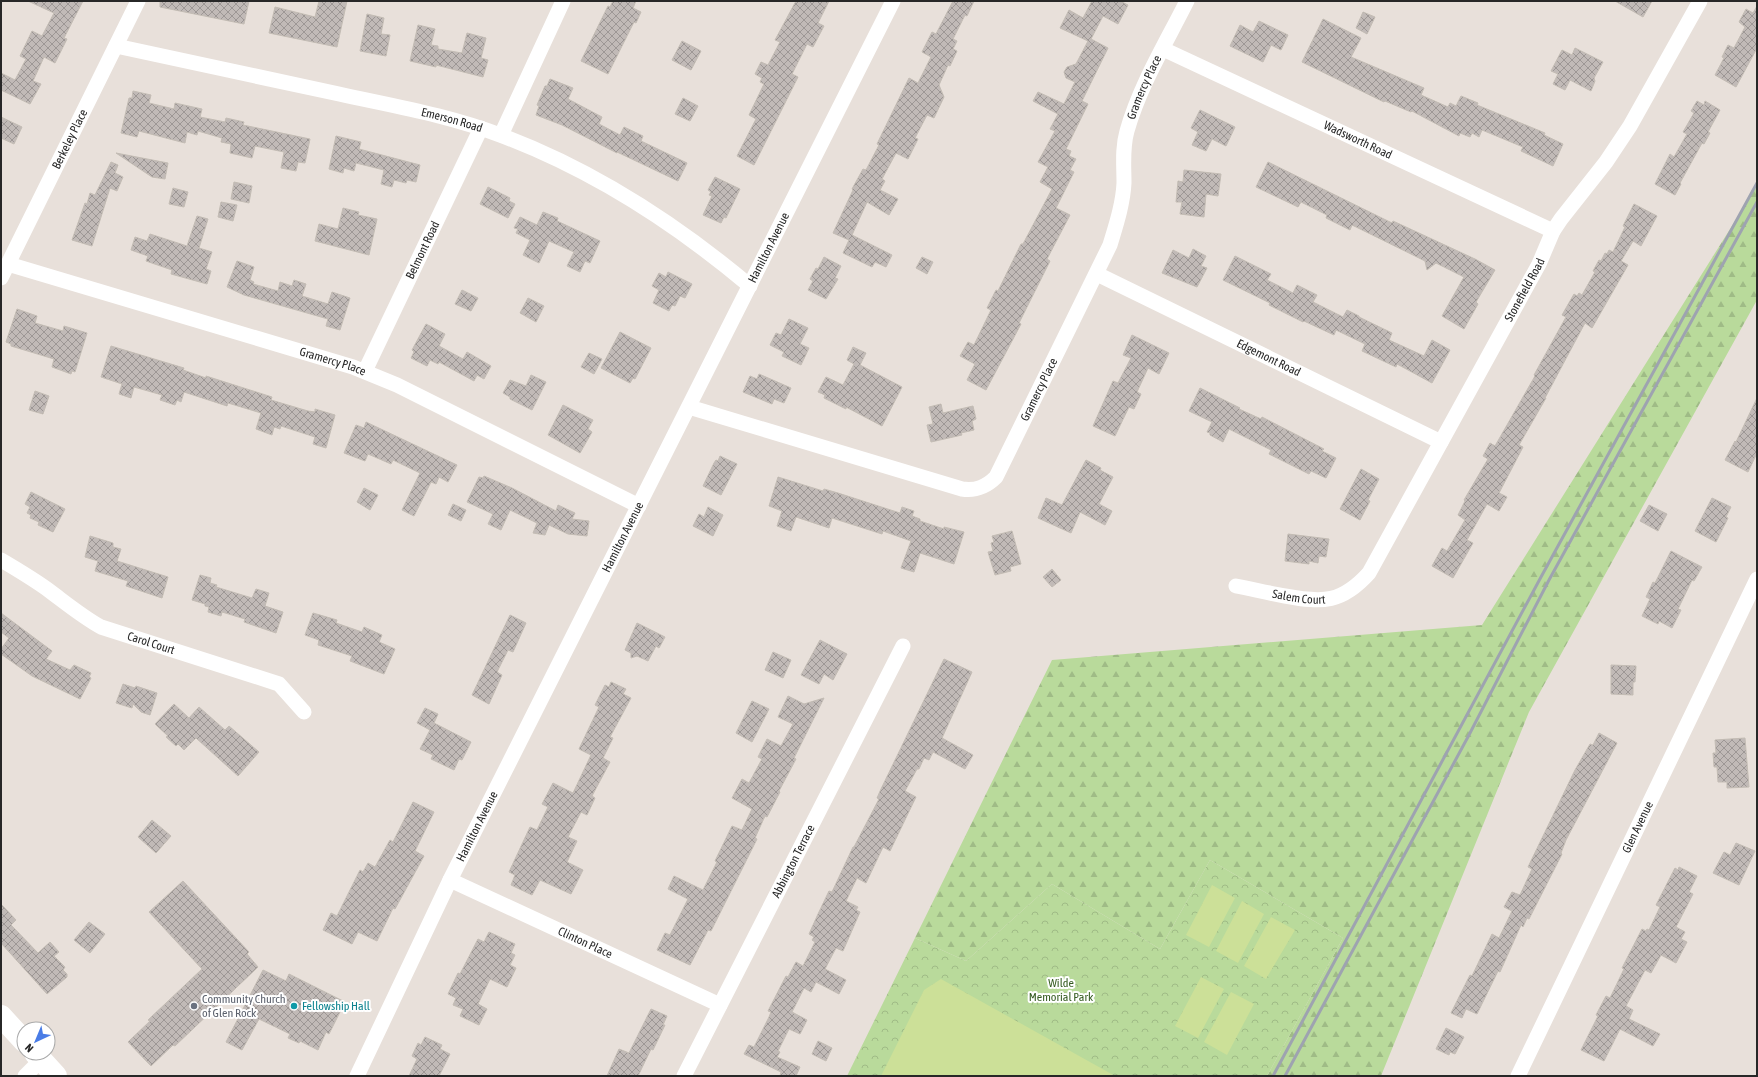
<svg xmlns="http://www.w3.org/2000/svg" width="1758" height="1077" viewBox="0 0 1758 1077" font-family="'Asap Condensed',sans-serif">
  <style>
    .forest { fill: url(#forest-firs) }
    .park { fill: url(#park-crowns) }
    .pitch { fill: #cce098 }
    .building { fill: url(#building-cross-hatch); stroke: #c3bcb4 }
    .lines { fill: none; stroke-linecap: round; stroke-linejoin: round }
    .street { stroke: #fff; stroke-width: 15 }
    .secondary { stroke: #fff; stroke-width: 22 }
    .rail { stroke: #9ea3b0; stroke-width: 3 }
    .worship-dot { fill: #6b7280; stroke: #fff; stroke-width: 1.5 }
    .culture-dot { fill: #0f9aa8; stroke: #fff; stroke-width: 1.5 }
    .labels { text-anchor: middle; stroke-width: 4; stroke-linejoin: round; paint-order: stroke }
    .street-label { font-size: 12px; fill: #272727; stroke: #fff }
    .park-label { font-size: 12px; fill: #345b20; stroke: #fff }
    .worship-label { font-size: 12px; fill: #5b616d; stroke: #fff; text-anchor: start }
    .culture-label { font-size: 12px; fill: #0d838f; stroke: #fff; text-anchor: start }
  </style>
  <defs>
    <pattern id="forest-firs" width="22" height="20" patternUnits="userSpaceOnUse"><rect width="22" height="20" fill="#b9da9b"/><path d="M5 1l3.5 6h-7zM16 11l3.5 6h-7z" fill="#9fbb86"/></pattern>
    <pattern id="park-crowns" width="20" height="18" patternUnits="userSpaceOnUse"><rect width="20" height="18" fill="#b9da9b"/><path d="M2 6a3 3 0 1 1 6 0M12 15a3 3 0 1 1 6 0" fill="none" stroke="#9fbb86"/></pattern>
    <pattern id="building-cross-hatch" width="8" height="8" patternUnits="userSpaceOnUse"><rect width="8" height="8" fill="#c1bab7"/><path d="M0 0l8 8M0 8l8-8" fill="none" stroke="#9d9795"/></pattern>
  </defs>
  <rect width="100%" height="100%" fill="#e8e0da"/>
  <path class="forest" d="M1757 186V300L1529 712 1381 1076H1267L1343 938 1210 860 1160 949 1052 884 966 961 915 938 1052 660 1482 625Z"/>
  <path class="park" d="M1210 860 1343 938 1267 1076H847L915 938 966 961 1052 884 1160 949Z"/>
  <path class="pitch" d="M1212 885 1235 898 1209 947 1186 935Z
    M1242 901 1264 914 1238 963 1216 951Z
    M1271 917 1295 930 1266 979 1244 966Z
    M1201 977 1224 989 1198 1038 1175 1026Z
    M941 979 1115 1076H881L924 990Z
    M1231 992 1254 1004 1227 1055 1204 1042Z"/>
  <path class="building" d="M28 1H83L64 38 67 39 55 63 44 57 33 81 41 84 30 104 1 90V73L15 80 26 59 20 56 32 31 42 36 54 13Z
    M160 1H249L244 24 160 7Z
    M319 1H347L337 47 269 33 275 7 315 17Z
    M613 1H636L633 8 641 12 636 23 634 22 608 74 581 61 608 6 610 7Z
    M796 1H829L818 23 824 26 813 47 807 44 792 74 798 77 754 165 737 156 756 119 749 115 764 84 760 82 762 78 755 74 761 62 768 65 780 42 775 40Z
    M953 1H974L967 16 965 15 953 39 957 41 953 49 957 51 950 66 948 65 939 85 944 97 934 118 927 115 915 138 918 139 908 159 896 153 882 179 885 181 880 190 898 199 889 215 867 202 852 235 892 255 886 267 875 262 872 267 843 253 849 240 833 233 853 190 852 189 863 169 866 170 879 145 877 144 909 78 918 83 931 57 922 52 932 32 936 34Z
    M1092 1H1120L1128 5 1118 24 1103 16 1091 39 1108 48 1082 101 1088 104 1066 149 1071 151 1069 156 1076 159 1070 170 1074 172 1056 208 1070 215 1047 259 1050 261 1019 323 1021 324 986 390 967 380 975 364 960 356 968 342 974 345 991 310 987 308 996 290 998 291 1021 244H1023L1052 189 1040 182 1048 167 1038 162 1055 131 1050 129 1058 114 1033 101 1038 92 1064 104 1075 82 1066 78 1064 72 1067 67 1076 64 1088 41 1060 28 1069 10 1083 18Z
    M1615 1H1652L1643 17Z
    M1757 6V48L1736 87 1715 75 1724 58 1722 57 1728 45 1734 48 1745 27 1739 22 1746 9 1753 13Z
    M1363 12 1375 17 1367 34 1356 28Z
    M367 14 384 18 381 34 390 35 386 56 360 51Z
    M1323 19 1361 38 1351 57 1424 88 1421 95 1448 107 1450 103 1456 106 1461 96 1478 103 1477 105 1545 133 1544 135 1563 144 1553 166 1521 151 1523 147 1482 130 1479 137 1472 133 1470 137 1460 133 1459 136 1412 111 1411 112 1385 101 1384 102 1302 62Z
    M1259 21 1288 35 1281 50 1271 45 1263 62 1230 46 1240 25 1253 32Z
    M418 25 435 29 431 45 438 46V49L462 53 467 33 486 38 481 58 488 60 483 77 436 65V67L410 61Z
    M682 41 701 51 691 70 672 60Z
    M1575 48 1603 62 1594 78 1595 81 1591 91 1570 80 1565 90 1553 84 1558 74 1551 71 1562 50 1572 55Z
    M550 79 573 88 568 99 602 117 599 124 620 135 624 127 643 136 641 141 687 163 678 181 617 152V153L562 125 536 115 539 106 537 105 545 86H547Z
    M133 91 151 95 149 103 174 109 175 103 202 109 200 117 225 122 226 118 244 122 243 125 310 139 305 163 298 162 296 171 281 168 284 152 255 146 252 158 230 153 231 144 221 142 222 138 198 131 197 135 187 132 185 143 139 131 137 137 121 133 129 98H132Z
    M683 98 698 106 690 121 675 114Z
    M1697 101 1704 105 1705 101 1720 110 1708 132 1710 133 1704 144 1702 143 1680 183 1681 184 1675 195 1655 184 1670 154 1674 157 1687 134 1683 132 1694 113 1691 111Z
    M1200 110 1235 127 1226 146 1212 139 1206 151 1192 145 1198 132 1191 128Z
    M1 117 22 127 14 144 1 138Z
    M336 136 361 142 359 149 420 165 416 182 407 180 406 183 394 180 392 187 381 184 384 170 356 163 354 171 344 168 343 173 329 169Z
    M116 153 168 163 165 179 152 177Z
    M111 162 118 165 115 173 123 177 117 191 110 188 92 246 72 240 85 203 87 204 90 193 95 195Z
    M1268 162 1392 223 1393 221 1475 259 1495 270 1476 302 1478 304 1464 329 1442 316 1464 277 1436 263 1427 270 1425 261 1415 256 1352 225 1350 230 1326 218 1327 215 1301 202 1298 207 1256 187Z
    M1184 170 1221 174 1218 196 1206 194 1204 217 1180 214 1182 202H1176L1178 181 1183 182Z
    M715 177 740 189 726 218 724 217 721 223 703 215 712 196 709 195 711 192 708 190Z
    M234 182 252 186 249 203 231 199Z
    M488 187 510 198 509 201 515 204 508 218 480 204Z
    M173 188 188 192 184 207 169 204Z
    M221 202 237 205 233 221 218 217Z
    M1634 204 1657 216 1641 246 1633 241 1621 261 1628 265 1592 328 1585 323 1570 351 1545 398H1546L1519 445 1523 447 1499 493 1507 497 1499 511 1487 504 1467 540 1473 543 1453 578 1432 566 1442 548 1447 551 1465 520 1458 515 1465 501 1464 500 1488 459 1483 456 1490 443 1495 446 1535 376 1534 375 1566 317 1562 315 1574 294 1577 296 1579 293 1582 295 1595 272 1593 271 1599 260 1601 261 1605 253 1607 254 1609 250 1613 252 1625 227 1623 226Z
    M343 208 359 212 358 215 377 219 369 255 315 241 319 224 338 229Z
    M543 212 558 218 557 221 600 241 590 263 585 261 580 272 567 266 574 252 549 241 539 263 523 255 530 240 516 233 518 229 514 228 520 217 537 225Z
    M197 216 208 219 199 248 212 252 206 269 211 271 207 284 171 274 172 270 146 261 148 256 131 250 135 237 147 241 150 234 187 246Z
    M1193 249 1206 256 1201 266 1207 268 1197 287 1162 273 1173 250 1189 258Z
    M1235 256 1271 274 1267 280 1293 293 1297 285 1317 295 1313 302 1343 317 1347 310 1359 316V317L1392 333 1389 340 1424 356 1432 340 1450 350 1432 383 1397 364 1396 367 1362 351 1365 344 1336 330 1334 335 1304 321 1303 322 1269 305 1270 303 1223 280Z
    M824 257 841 266 835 278 838 279 826 299 808 290 813 281 810 279 816 268 818 269Z
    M922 257 933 262 927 274 916 268Z
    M237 261 254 267 250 280 254 282 253 284 278 291 280 282 292 286 294 280 306 284 302 296 328 304 332 292 350 298 340 330 326 326 328 319 244 295 227 287Z
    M668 272 692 284 685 298 680 296 675 306 672 305 669 311 653 303 659 290 652 286 659 273 666 277Z
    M462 290 478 298 471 311 455 304Z
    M528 298 544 306 536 322 520 313Z
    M17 309 37 316 35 323 63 331 64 326 87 333 75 372 72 371 71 374 52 367 54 359 11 346V344L6 342Z
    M789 319 808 328 800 344 809 348 801 365 782 356 784 352 770 345 776 333 781 335Z
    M426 324 445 334 439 346 463 359 467 352 491 366 484 379 477 375 474 381 439 362 438 364 430 360 427 366 411 358 414 352 412 350Z
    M620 332 651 348 635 379 633 378 630 383 601 368Z
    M1132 335 1169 353 1159 374 1148 368 1137 392 1141 394 1134 409 1129 407 1115 436 1093 426 1113 381 1118 383 1131 358 1123 355Z
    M111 346 184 368 183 370 206 378V376L272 397 271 400 308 411 315 412V409L335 415 326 448 313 444 315 437 281 426 280 429 274 427 272 435 256 429 261 413 228 403 227 406 184 392 181 402 177 400 175 405 160 400 162 395 134 387 131 398 119 394 122 384 101 377Z
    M853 347 866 353 860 365 902 387 882 426 846 407V409L824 398 825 395 818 392 826 377 843 385 854 364 847 360Z
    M589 353 602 359 594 374 581 367Z
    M759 374 791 388 784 403 774 399 772 404 743 392 750 376 757 379Z
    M531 375 546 382 532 410 510 399V397L503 393 510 380 526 386Z
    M1200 388 1240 408 1239 409 1261 419 1262 417 1324 449 1322 451 1336 458 1326 478 1311 471 1309 474 1269 454 1271 450 1229 429 1223 442 1210 435V433L1207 432 1212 422 1189 411Z
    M35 391 49 396 43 414 29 410Z
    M1757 398V453L1748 472 1725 460 1735 441 1736 442Z
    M941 404 943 413 973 406 976 419 972 421 974 430 961 433 962 435 931 442 927 425 933 424 929 407Z
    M563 405 593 420 588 429 592 432 580 453 548 435Z
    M366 422 457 465 448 482 439 477 436 484 431 482 414 516 402 510 420 473 393 460 391 464 368 454 365 461 344 453 356 425 364 428Z
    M720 456 737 464 721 495 703 486 714 463 716 460 718 461Z
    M1086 460 1101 468 1100 470 1113 477 1099 504 1112 511 1105 525 1080 512 1071 533 1038 518 1046 498 1062 505Z
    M1361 469 1379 479 1368 500 1370 501 1360 520 1340 509Z
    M484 476 512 488 556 511 558 505 575 513 572 519 589 521 587 536 568 534 549 525 545 535 533 533 537 523 510 510 501 530 488 524 493 514 467 502 479 477 483 478Z
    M778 477 823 491 824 489 838 493 900 513 902 507 914 511 912 516 920 519V521L944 529V527L964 532 954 564 920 553 914 572 901 568 911 541 883 531 882 534 832 518 829 528 796 517 791 531 777 526 782 511 769 506Z
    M364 488 378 495 370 510 357 502Z
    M31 492 65 509 53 532 38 525 39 522 30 518 31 515 27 513 30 507 25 504Z
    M1712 498 1731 507 1726 517 1728 518 1716 542 1695 531Z
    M453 504 466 510 461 521 448 515Z
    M1649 505 1667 514 1658 531 1640 521Z
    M708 507 723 515 713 536 693 526 699 514 704 517Z
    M1012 531 1021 564 1010 567 1011 571 995 575 988 552 993 551 991 543 994 542 992 536Z
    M1288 534 1329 539 1326 557 1319 556 1318 563 1309 561V564L1285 561Z
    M90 536 113 543V547L121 549 117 561 168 577 162 598 126 586 128 581 95 571 98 561 85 557Z
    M1671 551 1702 567 1694 581 1692 580 1678 609 1681 610 1672 628 1659 621 1658 624 1642 616 1650 599 1646 597 1653 582 1655 583Z
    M1052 569 1061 580 1052 587 1043 577Z
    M200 575 211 578 210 583 217 585 216 587 252 598 256 589 269 593 265 606 283 612 276 633 244 622 245 619 222 612 221 616 208 612 209 607 205 606V604L192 600Z
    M1 613 52 651 46 659 70 670 74 665 91 673 89 677 91 678 80 699 32 676 1 654V649L9 638 1 632Z
    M313 613 337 620 336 623 362 632 364 627 382 635 379 642 395 649 384 674 350 661 352 656 318 645 319 640 305 635Z
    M510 615 526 623 513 652 508 650 497 672 502 675 489 704 472 695Z
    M637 623 665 637 659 648 656 646 648 661 637 656 631 658V653L625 650Z
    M820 640 847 654 833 680 824 674 819 684 801 675Z
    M773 652 791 660 783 678 765 670Z
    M944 659 972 672 942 738 973 755 965 769 933 752 929 760 924 758 919 769H917L905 791 916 797 890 851 883 847 866 883 857 878 846 901 858 907 856 910 860 912 843 951 836 948 825 969 846 980 839 994 816 982 811 992 804 988 792 1012 807 1020 800 1034 789 1029 778 1051 780 1052 777 1057 800 1067 796 1076H780L781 1072 744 1054 749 1045 754 1047 769 1017 771 1012 768 1011 786 976 788 977 796 962 803 966 815 942 812 940 814 937 809 934 818 914 829 891 832 892 853 847H854L879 799 877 798 881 789Z
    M1611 665 1636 666 1635 682H1633V695L1611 694Z
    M611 682 626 689 623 694 631 698 610 737 613 738 603 758 610 762 592 796 595 798 587 815 581 812 568 837 577 841 567 862 583 870 571 894 540 880 532 895 511 885 515 875 509 872 530 827 537 830 548 807 542 804 553 783 573 793 591 755 579 749 599 707 595 705 605 685 609 687Z
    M123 684 135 688 136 686 157 693 150 715 141 712 133 704 132 708 116 703Z
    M788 696 804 704 824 698 794 758 796 759 779 791 780 792 767 817 765 816 755 838 757 839 711 931 708 930 690 965 657 950 665 933 670 935 688 899 668 889 674 876 703 890 717 862 715 861 732 826 742 830 752 809 732 798 742 779 749 783 762 759 758 757 767 739 781 746 793 724 778 717Z
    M752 701 769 709 752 742 736 733Z
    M174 704 189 718 199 707 225 730 229 726 259 752 238 776 196 738 184 750 178 744 176 746 166 737 168 736 155 724Z
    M425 708 438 714 434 723 471 742 462 760 459 759 454 770 431 759 433 755 420 749 430 730 417 723Z
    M1599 733 1617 743 1566 840 1561 853 1562 854 1529 919 1527 918 1523 927 1521 925 1500 972 1498 971 1477 1014 1466 1009 1462 1018 1451 1013 1470 975 1472 976 1492 934 1499 938 1512 911 1504 907 1512 892 1520 895 1532 869 1528 867 1575 770 1590 744 1593 745Z
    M1745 738 1749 787 1727 788V782H1718L1717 767H1714L1713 753H1716L1715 740Z
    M413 802 434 812 415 851 424 856 395 909 393 908 377 941 358 932 352 944 323 930 331 913 337 916 360 870 363 872 368 863 375 867 390 840 393 842Z
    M152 820 171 836 156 853 138 837Z
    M1736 843 1755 851 1739 885 1713 873 1724 852 1730 855Z
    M1679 867 1697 876 1689 892 1693 894 1676 927 1685 932 1681 939 1687 942 1676 963 1661 955 1651 973 1645 970 1626 1006 1633 1010 1629 1019 1660 1034 1653 1046 1620 1029 1604 1061 1581 1050 1598 1016 1596 1015 1606 996 1610 998 1624 969 1622 968 1642 929 1646 931 1647 929 1649 930 1660 907 1656 905 1675 868 1678 870Z
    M183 881 249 952 247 954 258 967 175 1046 173 1045 151 1066 128 1042 150 1021 148 1020 202 969 149 912Z
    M1 904 16 920 11 925 38 953 50 942 59 952 54 956 65 967 63 970 67 974V977L47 994 1 943Z
    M89 922 105 934 90 953 74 940Z
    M489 932 515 944 511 953 515 955 510 965 516 968 507 987 490 979 478 1004 487 1009 479 1025 460 1016 463 1009 453 1005 456 998 448 994 458 973 460 974 478 939 484 942Z
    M263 970 286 981 289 974 345 1002 329 1034 326 1032 318 1050 300 1041 299 1043 288 1038 290 1034 259 1019 242 1050 226 1042Z
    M651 1009 667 1016 663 1025H665L653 1050 651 1049 638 1076H607L619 1049 629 1053Z
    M1446 1028 1464 1037 1455 1054 1450 1052 1449 1055 1436 1049Z
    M425 1037 442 1045 440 1049 450 1054 439 1076H409L417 1059 412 1056 418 1043 421 1045Z
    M818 1041 832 1048 826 1061 812 1054Z"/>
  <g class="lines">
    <g class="street">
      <path id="s1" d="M116 46C190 62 265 78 339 94 393 106 448 115 500 135 591 169 675 223 750 286"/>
      <path id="s2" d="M1163 49 1553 231"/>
      <path d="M501 135 563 1"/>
      <path id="s3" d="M8 264 353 367 397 385 639 506"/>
      <path id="s4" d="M1097 274 1441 442"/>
      <path id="s5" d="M1 278 138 1"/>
      <path id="s6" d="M365 371 481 128"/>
      <path id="s7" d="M689 407 962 489C976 491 986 487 996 477L1110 245C1116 225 1123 204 1124 183 1124 166 1122 148 1127 131 1140 85 1166 43 1187 1"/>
      <path id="s8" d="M1 560C18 570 35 580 51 592 67 604 83 617 101 627L279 684 304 712"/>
      <path id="s9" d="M1236 586C1252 589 1268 593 1285 596 1323 603 1342 603 1369 573L1539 264 1553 231 1561 219 1606 162 1630 126 1700 1"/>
      <path id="s10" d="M450 880 720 1005"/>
      <path d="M25 1076 41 1060"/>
      <path id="s11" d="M357 1076 450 880 893 1"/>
      <path id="s12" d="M684 1076 903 646"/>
      <path id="s13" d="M1518 1076 1757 579"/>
    </g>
    <path class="secondary" d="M1 1016 24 1041
      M35 1053 56 1076"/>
    <path class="rail" d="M1273 1076 1541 577 1757 183
      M1285 1076 1469 735 1549 580 1757 202"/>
  </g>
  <circle class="worship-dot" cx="194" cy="1006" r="4"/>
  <circle class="culture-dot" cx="294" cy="1006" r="4"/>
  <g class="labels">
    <g class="street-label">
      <text dy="4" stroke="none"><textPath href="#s7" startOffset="744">Gramercy Place</textPath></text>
      <text dy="4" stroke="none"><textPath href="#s1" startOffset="344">Emerson Road</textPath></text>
      <text dy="4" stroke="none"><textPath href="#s5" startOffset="155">Berkeley Place</textPath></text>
      <text dy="4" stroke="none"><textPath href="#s2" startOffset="215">Wadsworth Road</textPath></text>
      <text dy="4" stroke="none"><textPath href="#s11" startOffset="925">Hamilton Avenue</textPath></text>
      <text dy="4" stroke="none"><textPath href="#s6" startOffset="134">Belmont Road</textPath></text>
      <text dy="4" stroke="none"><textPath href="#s9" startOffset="466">Stonefield Road</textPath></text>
      <text dy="4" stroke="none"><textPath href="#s4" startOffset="191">Edgemont Road</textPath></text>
      <text dy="4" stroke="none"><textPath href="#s3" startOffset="339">Gramercy Place</textPath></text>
      <text dy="4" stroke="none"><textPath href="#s7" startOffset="420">Gramercy Place</textPath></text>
      <text dy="4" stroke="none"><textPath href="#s11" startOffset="601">Hamilton Avenue</textPath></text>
      <text dy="4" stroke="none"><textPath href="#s9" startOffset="64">Salem Court</textPath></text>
      <text dy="4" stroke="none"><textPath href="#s8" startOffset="173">Carol Court</textPath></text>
      <text dy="4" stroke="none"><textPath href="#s11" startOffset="277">Hamilton Avenue</textPath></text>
      <text dy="4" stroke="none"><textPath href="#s13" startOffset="276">Glen Avenue</textPath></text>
      <text dy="4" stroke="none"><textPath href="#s12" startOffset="241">Abbington Terrace</textPath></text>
      <text dy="4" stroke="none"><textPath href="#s10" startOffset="149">Clinton Place</textPath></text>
    </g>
    <g class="park-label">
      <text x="1061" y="987">Wilde<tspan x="1061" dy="14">Memorial Park</tspan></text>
    </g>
    <g class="worship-label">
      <text x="202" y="1003">Community Church<tspan x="202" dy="14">of Glen Rock</tspan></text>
    </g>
    <g class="culture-label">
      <text x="302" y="1010">Fellowship Hall</text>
    </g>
  </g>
  <rect width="1758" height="1077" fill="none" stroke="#272727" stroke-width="4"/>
  <g transform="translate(36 1041) rotate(224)"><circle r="19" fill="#ffffff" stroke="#a9a9a9"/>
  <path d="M0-3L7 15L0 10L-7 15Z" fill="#497ce6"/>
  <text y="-6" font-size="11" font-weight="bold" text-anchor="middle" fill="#272727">N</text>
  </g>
</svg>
